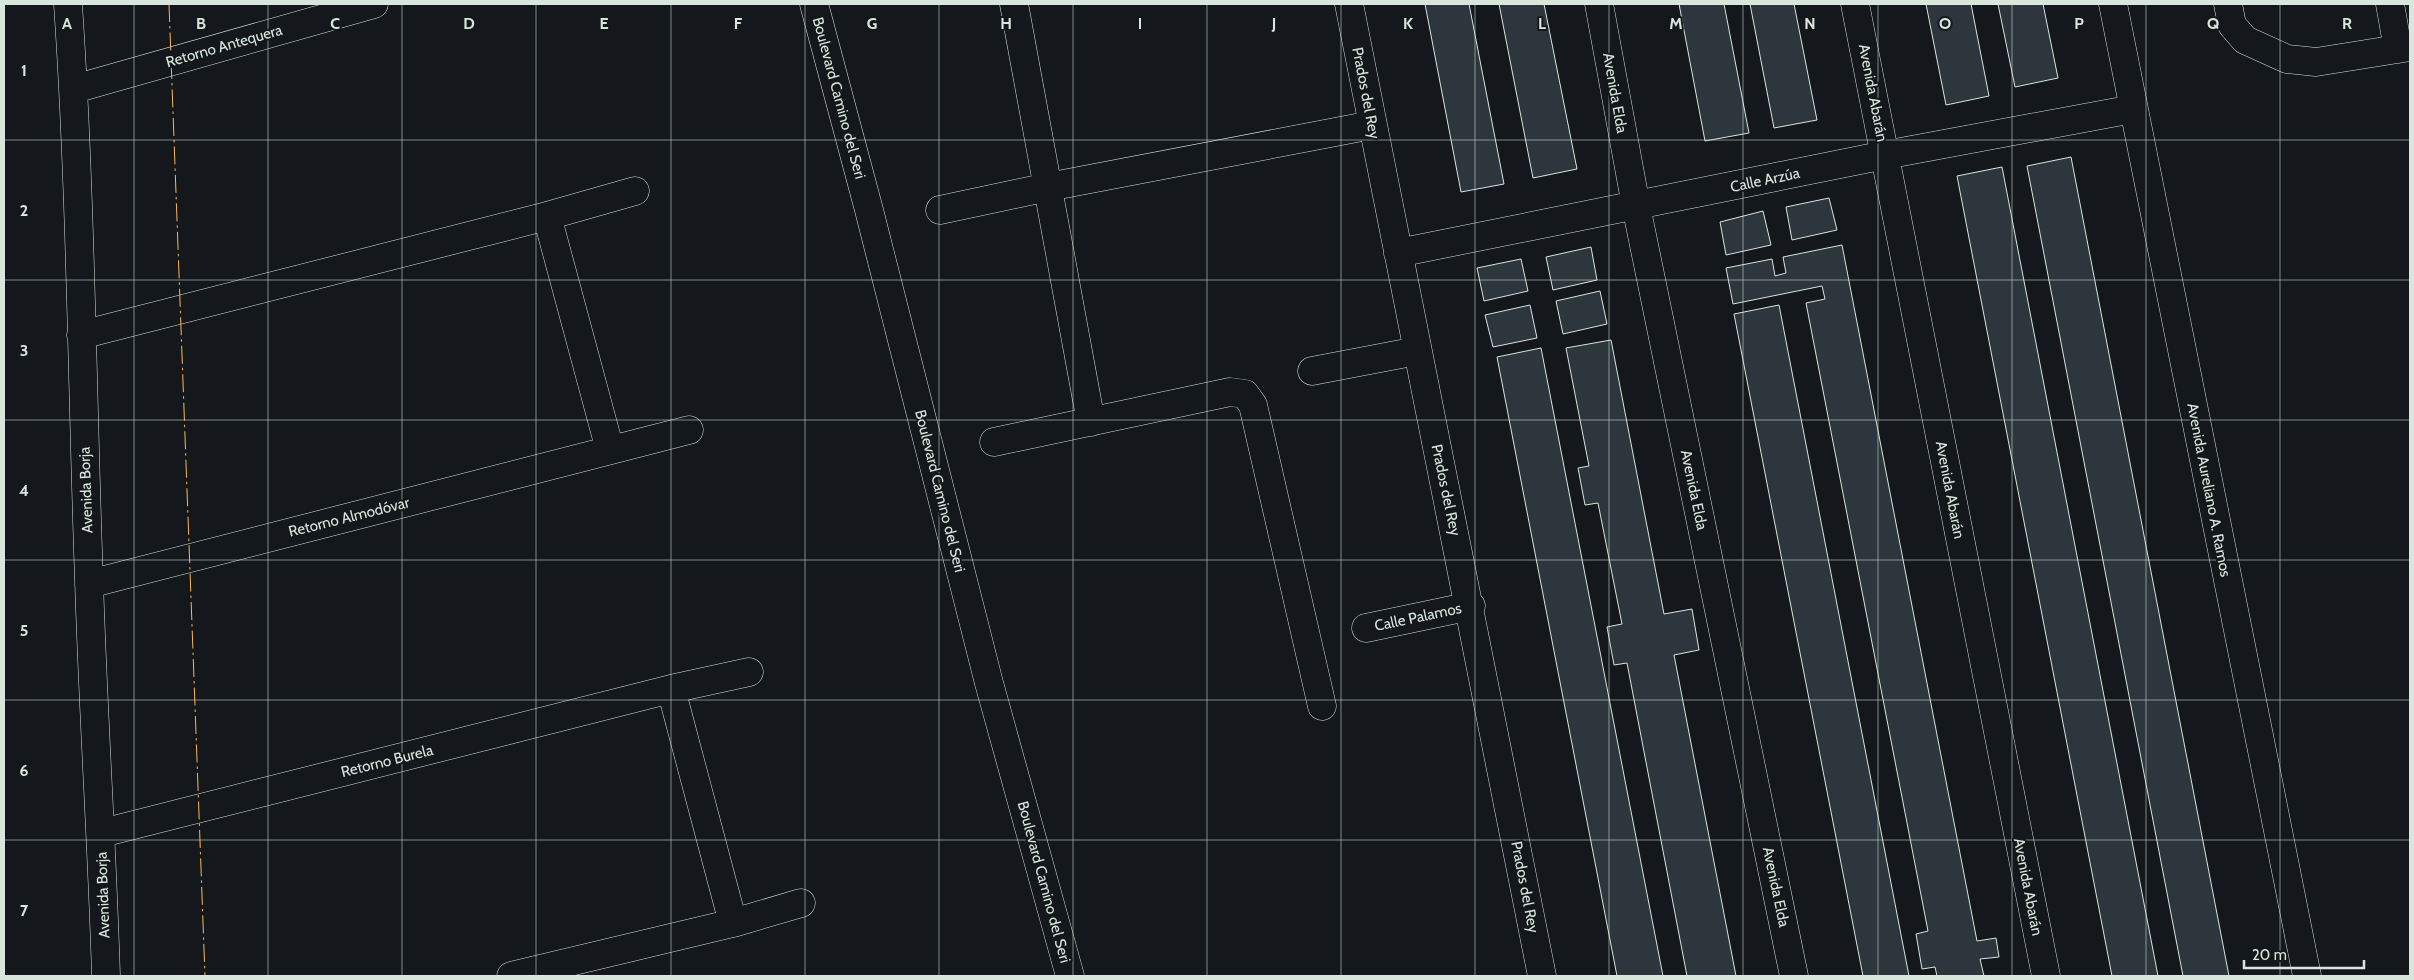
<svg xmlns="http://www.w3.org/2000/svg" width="2414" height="980" viewBox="0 0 2414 980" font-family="Cabin,sans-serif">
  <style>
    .building { fill: #2c363c; stroke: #d8e6dc }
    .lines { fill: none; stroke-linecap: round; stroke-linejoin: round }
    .minor-casing { stroke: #d8e6dc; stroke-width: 29 }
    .minor { stroke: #14181c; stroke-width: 28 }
    .power { stroke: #ffb74d; stroke-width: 1; stroke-dasharray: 18 4 2.5 4; stroke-linecap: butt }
    .grid { fill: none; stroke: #d8e6dc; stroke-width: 1; stroke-opacity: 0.55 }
    .labels { text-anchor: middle; stroke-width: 4; stroke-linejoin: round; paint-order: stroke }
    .street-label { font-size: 15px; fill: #d8e6dc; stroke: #14181c }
    .grid-label { font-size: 16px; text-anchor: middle; font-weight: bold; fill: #d8e6dc; stroke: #14181c; stroke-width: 4; stroke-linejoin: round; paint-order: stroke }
  </style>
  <rect width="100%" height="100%" fill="#14181c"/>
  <path class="building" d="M1425 4H1469L1504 184 1461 192Z
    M1499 4H1544L1577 169 1533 178Z
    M1679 4H1724L1749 133 1705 141Z
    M1750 4H1794L1817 120 1774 128Z
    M1926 4H1971L1989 96 1946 105Z
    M1998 4H2043L2058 78 2015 87Z
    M2071 157 2229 976H2183L2027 166Z
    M2002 167 2158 976H2112L1957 176Z
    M1829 198 1837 230 1792 240 1786 207Z
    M1763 211 1771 245 1726 255 1720 222Z
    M1842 245 1977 941 1996 938 1999 957 1980 959 1984 976H1937L1935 967 1922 969 1916 934 1928 931 1806 303 1825 299 1822 286 1733 304 1726 268 1772 259 1775 276 1786 273 1783 257Z
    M1591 247 1597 280 1553 290 1546 257Z
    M1521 259 1528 291 1484 301 1477 268Z
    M1600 291 1607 324 1563 334 1556 301Z
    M1530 305 1537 338 1493 347 1485 315Z
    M1779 305 1909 976H1863L1734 314Z
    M1611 340 1664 614 1692 609 1699 650 1674 655 1736 976H1687L1627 663 1614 665 1607 627 1622 624 1598 503 1585 505 1578 468 1589 466 1566 348Z
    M1541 348 1663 976H1617L1497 357Z"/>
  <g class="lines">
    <defs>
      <path id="minor" d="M68 4C81 196 82 388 89 580 93 712 102 844 106 976
        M814 4 869 210 989 683 1070 976
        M1014 4 1091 422
        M1349 4C1412 328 1479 652 1542 976
        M1599 4 1636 206 1794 976
        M1855 4 2046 976
        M2113 4 2307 976
        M2228 4 2232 25 2245 40 2287 59 2316 62 2410 47
        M2390 4 2398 49
        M74 89 374 4
        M940 210 1048 187 1372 125
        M547 216 610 450
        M1398 253 1885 155 2133 109
        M81 335 547 216 635 191
        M1312 371 1417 351
        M994 442 1230 392 1245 394 1253 405 1322 706
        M89 584 689 430
        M1366 628 1471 606
        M671 689 733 923
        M102 833 671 689 749 672
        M511 976 733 923 801 903"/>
    </defs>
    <use href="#minor" class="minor-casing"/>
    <use href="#minor" class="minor"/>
    <path class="power" d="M169 4 205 976"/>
  </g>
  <path class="grid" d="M134 4V976M268 4V976M402 4V976M536 4V976M671 4V976M805 4V976M939 4V976M1073 4V976M1207 4V976M1341 4V976M1475 4V976M1609 4V976M1743 4V976M1878 4V976M2012 4V976M2146 4V976M2280 4V976M4 140H2410M4 280H2410M4 420H2410M4 560H2410M4 700H2410M4 840H2410"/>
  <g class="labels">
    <g class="street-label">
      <text transform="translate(224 46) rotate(-16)" y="5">Retorno Antequera</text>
      <text transform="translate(1366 93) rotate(79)" y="5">Prados del Rey</text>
      <text transform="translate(1615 93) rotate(80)" y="5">Avenida Elda</text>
      <text transform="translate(1873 93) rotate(79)" y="5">Avenida Abarán</text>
      <text transform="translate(839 98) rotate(75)" y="5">Boulevard Camino del Seri</text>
      <text transform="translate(1765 180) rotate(-12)" y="5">Calle Arzúa</text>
      <text transform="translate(86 490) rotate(-92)" y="5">Avenida Borja</text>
      <text transform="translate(1446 490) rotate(78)" y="5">Prados del Rey</text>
      <text transform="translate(1694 490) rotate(78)" y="5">Avenida Elda</text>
      <text transform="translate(1950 490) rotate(79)" y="5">Avenida Abarán</text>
      <text transform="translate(2209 490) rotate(79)" y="5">Avenida Aureliano A. Ramos</text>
      <text transform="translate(940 491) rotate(76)" y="5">Boulevard Camino del Seri</text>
      <text transform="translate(349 517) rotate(-14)" y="5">Retorno Almodóvar</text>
      <text transform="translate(1418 617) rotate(-12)" y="5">Calle Palamos</text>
      <text transform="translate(387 761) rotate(-14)" y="5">Retorno Burela</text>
      <text transform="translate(1044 882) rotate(75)" y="5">Boulevard Camino del Seri</text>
      <text transform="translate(1525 887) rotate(79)" y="5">Prados del Rey</text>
      <text transform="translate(1776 887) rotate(78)" y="5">Avenida Elda</text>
      <text transform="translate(2028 887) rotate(79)" y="5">Avenida Abarán</text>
      <text transform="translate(103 895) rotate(-92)" y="5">Avenida Borja</text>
    </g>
  </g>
  <g class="grid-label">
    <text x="67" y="29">A</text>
    <text x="201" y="29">B</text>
    <text x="335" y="29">C</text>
    <text x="469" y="29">D</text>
    <text x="604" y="29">E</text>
    <text x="738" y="29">F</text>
    <text x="872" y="29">G</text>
    <text x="1006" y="29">H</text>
    <text x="1140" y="29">I</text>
    <text x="1274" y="29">J</text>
    <text x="1408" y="29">K</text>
    <text x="1542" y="29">L</text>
    <text x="1676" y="29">M</text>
    <text x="1810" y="29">N</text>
    <text x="1945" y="29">O</text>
    <text x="2079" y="29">P</text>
    <text x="2213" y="29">Q</text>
    <text x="2347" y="29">R</text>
    <text x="24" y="76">1</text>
    <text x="24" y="216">2</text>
    <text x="24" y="356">3</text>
    <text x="24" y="496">4</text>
    <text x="24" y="636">5</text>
    <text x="24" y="776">6</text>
    <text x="24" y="916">7</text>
  </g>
  <rect width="2414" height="980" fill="none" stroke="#d8e6dc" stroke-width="10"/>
  <path d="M2244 960v8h120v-8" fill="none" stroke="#d8e6dc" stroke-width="2.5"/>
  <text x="2252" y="960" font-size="15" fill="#d8e6dc" stroke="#14181c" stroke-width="4" paint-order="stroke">20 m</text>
</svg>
